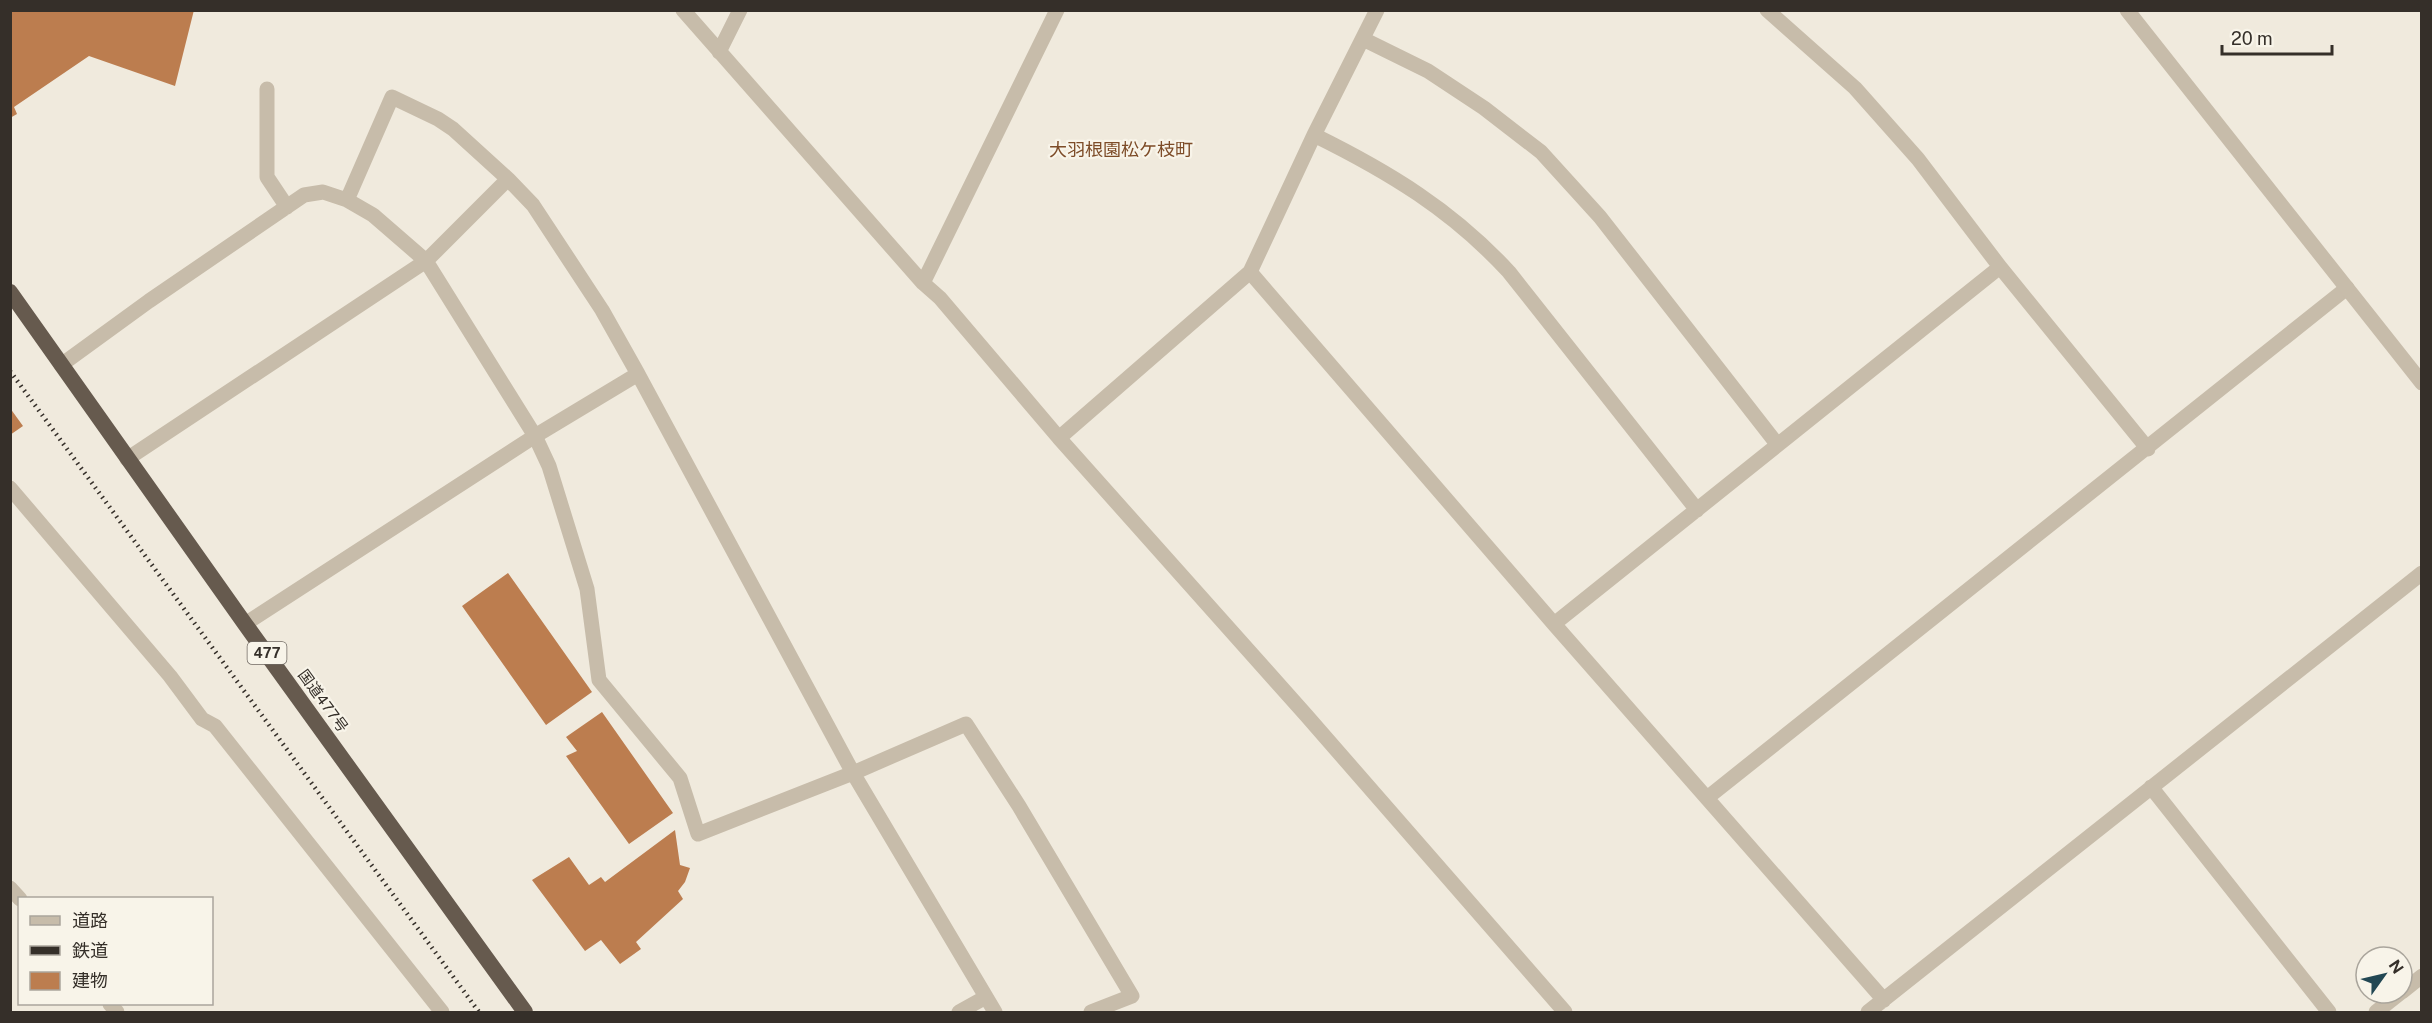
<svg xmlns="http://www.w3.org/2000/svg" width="2432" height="1023" viewBox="0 0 2432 1023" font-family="'Public Sans','Noto Sans JP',sans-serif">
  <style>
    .building { fill: #bc7d4f }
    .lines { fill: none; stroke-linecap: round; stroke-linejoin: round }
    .minor { stroke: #c7bcaa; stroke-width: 15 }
    .tertiary { stroke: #c7bcaa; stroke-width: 15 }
    .trunk { stroke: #665a4e; stroke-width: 16 }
    .rail { stroke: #352f29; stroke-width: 4.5; stroke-dasharray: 1.5 4.5; stroke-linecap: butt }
    .labels { text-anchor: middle; stroke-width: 4.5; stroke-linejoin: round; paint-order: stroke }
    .shield { fill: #f8f4e9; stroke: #706a63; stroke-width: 1.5 }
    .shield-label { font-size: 14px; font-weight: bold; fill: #352f29 }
    .street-label { font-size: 15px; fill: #352f29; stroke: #f8f4e9 }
    .quarter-label { font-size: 18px; fill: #7d4c28; stroke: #f8f4e9 }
  </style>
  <rect width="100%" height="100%" fill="#f0eadd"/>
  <path class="building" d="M10 10H194L175 86 89 56 14 107 17 114 10 118Z
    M10 408 23 426 10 435Z
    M508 573 592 692 546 725 462 606Z
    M602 712 673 813 629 844 566 756 577 751 566 737Z
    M675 830 680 865 690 868 685 882 678 891 683 899 636 942 641 949 620 964 601 940 585 951 532 880 569 857 589 885 601 877 605 882Z"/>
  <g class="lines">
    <path class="minor" d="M683 10 923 283 940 298 1059 438 1306 715 1565 1012
      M1767 10 1855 88 1918 159 2000 267 2148 449
      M1363 39 1428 71 1484 108 1541 152 1600 217 1777 444
      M719 52 740 10
      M267 89V177L287 207
      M1314 135C1389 172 1452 210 1509 272L1697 510
      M347 200 392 97 438 119 453 129 508 179 533 205 602 310 638 374
      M1250 272 1554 624 1884 1000
      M923 283 1057 10
      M61 365 149 301 304 195 323 192 347 200 373 215 426 261 535 436 549 466 587 589 599 680 680 778 698 834 853 773 966 724 1019 806 1132 996 1091 1012
      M1059 438 1250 272 1314 135 1377 10
      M127 459 426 261 508 179
      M10 488 170 676 202 719 215 726 442 1012
      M245 624 535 436 638 374 853 773 995 1012
      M1554 624 2000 267
      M2151 787 2329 1012
      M1707 798 2347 288
      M10 888 20 899
      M110 1004 117 1012
      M959 1012 986 997
      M1868 1012 2422 573"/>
    <path class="tertiary" d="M2127 10 2422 383
      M2402 992 2422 976
      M2376 1012 2400 993"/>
    <path class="trunk" d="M10 292 245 624 525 1012"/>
    <path class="rail" d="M10 371 479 1012"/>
  </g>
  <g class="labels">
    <rect class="shield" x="247.5" y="642" width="39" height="22" rx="4.5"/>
    <g class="shield-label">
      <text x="267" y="658">477</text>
    </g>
    <g class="street-label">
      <text transform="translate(323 701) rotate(54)" y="5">国道477号</text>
    </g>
    <g class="quarter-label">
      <text x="1121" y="156">大羽根園松ケ枝町</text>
    </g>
  </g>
  <rect width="2432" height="1023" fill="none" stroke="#352f29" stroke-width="24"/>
  <rect x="18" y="897" width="195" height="108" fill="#f8f4e9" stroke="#aaa59c" stroke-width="1.5"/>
  <rect x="30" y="916" width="30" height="9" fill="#c7bcaa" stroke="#aaa59c" stroke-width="1.5"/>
  <text x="72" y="927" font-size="18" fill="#352f29">道路</text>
  <rect x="30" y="946" width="30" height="9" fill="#352f29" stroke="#aaa59c" stroke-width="1.5"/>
  <text x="72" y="957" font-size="18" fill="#352f29">鉄道</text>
  <rect x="30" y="972" width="30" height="18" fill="#bc7d4f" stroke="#aaa59c" stroke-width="1.5"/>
  <text x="72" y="987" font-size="18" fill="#352f29">建物</text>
  <g transform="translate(2384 975) rotate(56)"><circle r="28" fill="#f8f4e9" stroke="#aaa59c" stroke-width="1.5"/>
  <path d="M0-4.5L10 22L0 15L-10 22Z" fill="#224753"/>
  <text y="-9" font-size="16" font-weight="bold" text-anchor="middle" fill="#352f29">N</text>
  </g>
  <path d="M2222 45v9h110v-9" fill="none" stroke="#352f29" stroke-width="3"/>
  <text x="2231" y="45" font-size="18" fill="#352f29" stroke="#f8f4e9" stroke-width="4.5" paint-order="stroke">20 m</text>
</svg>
